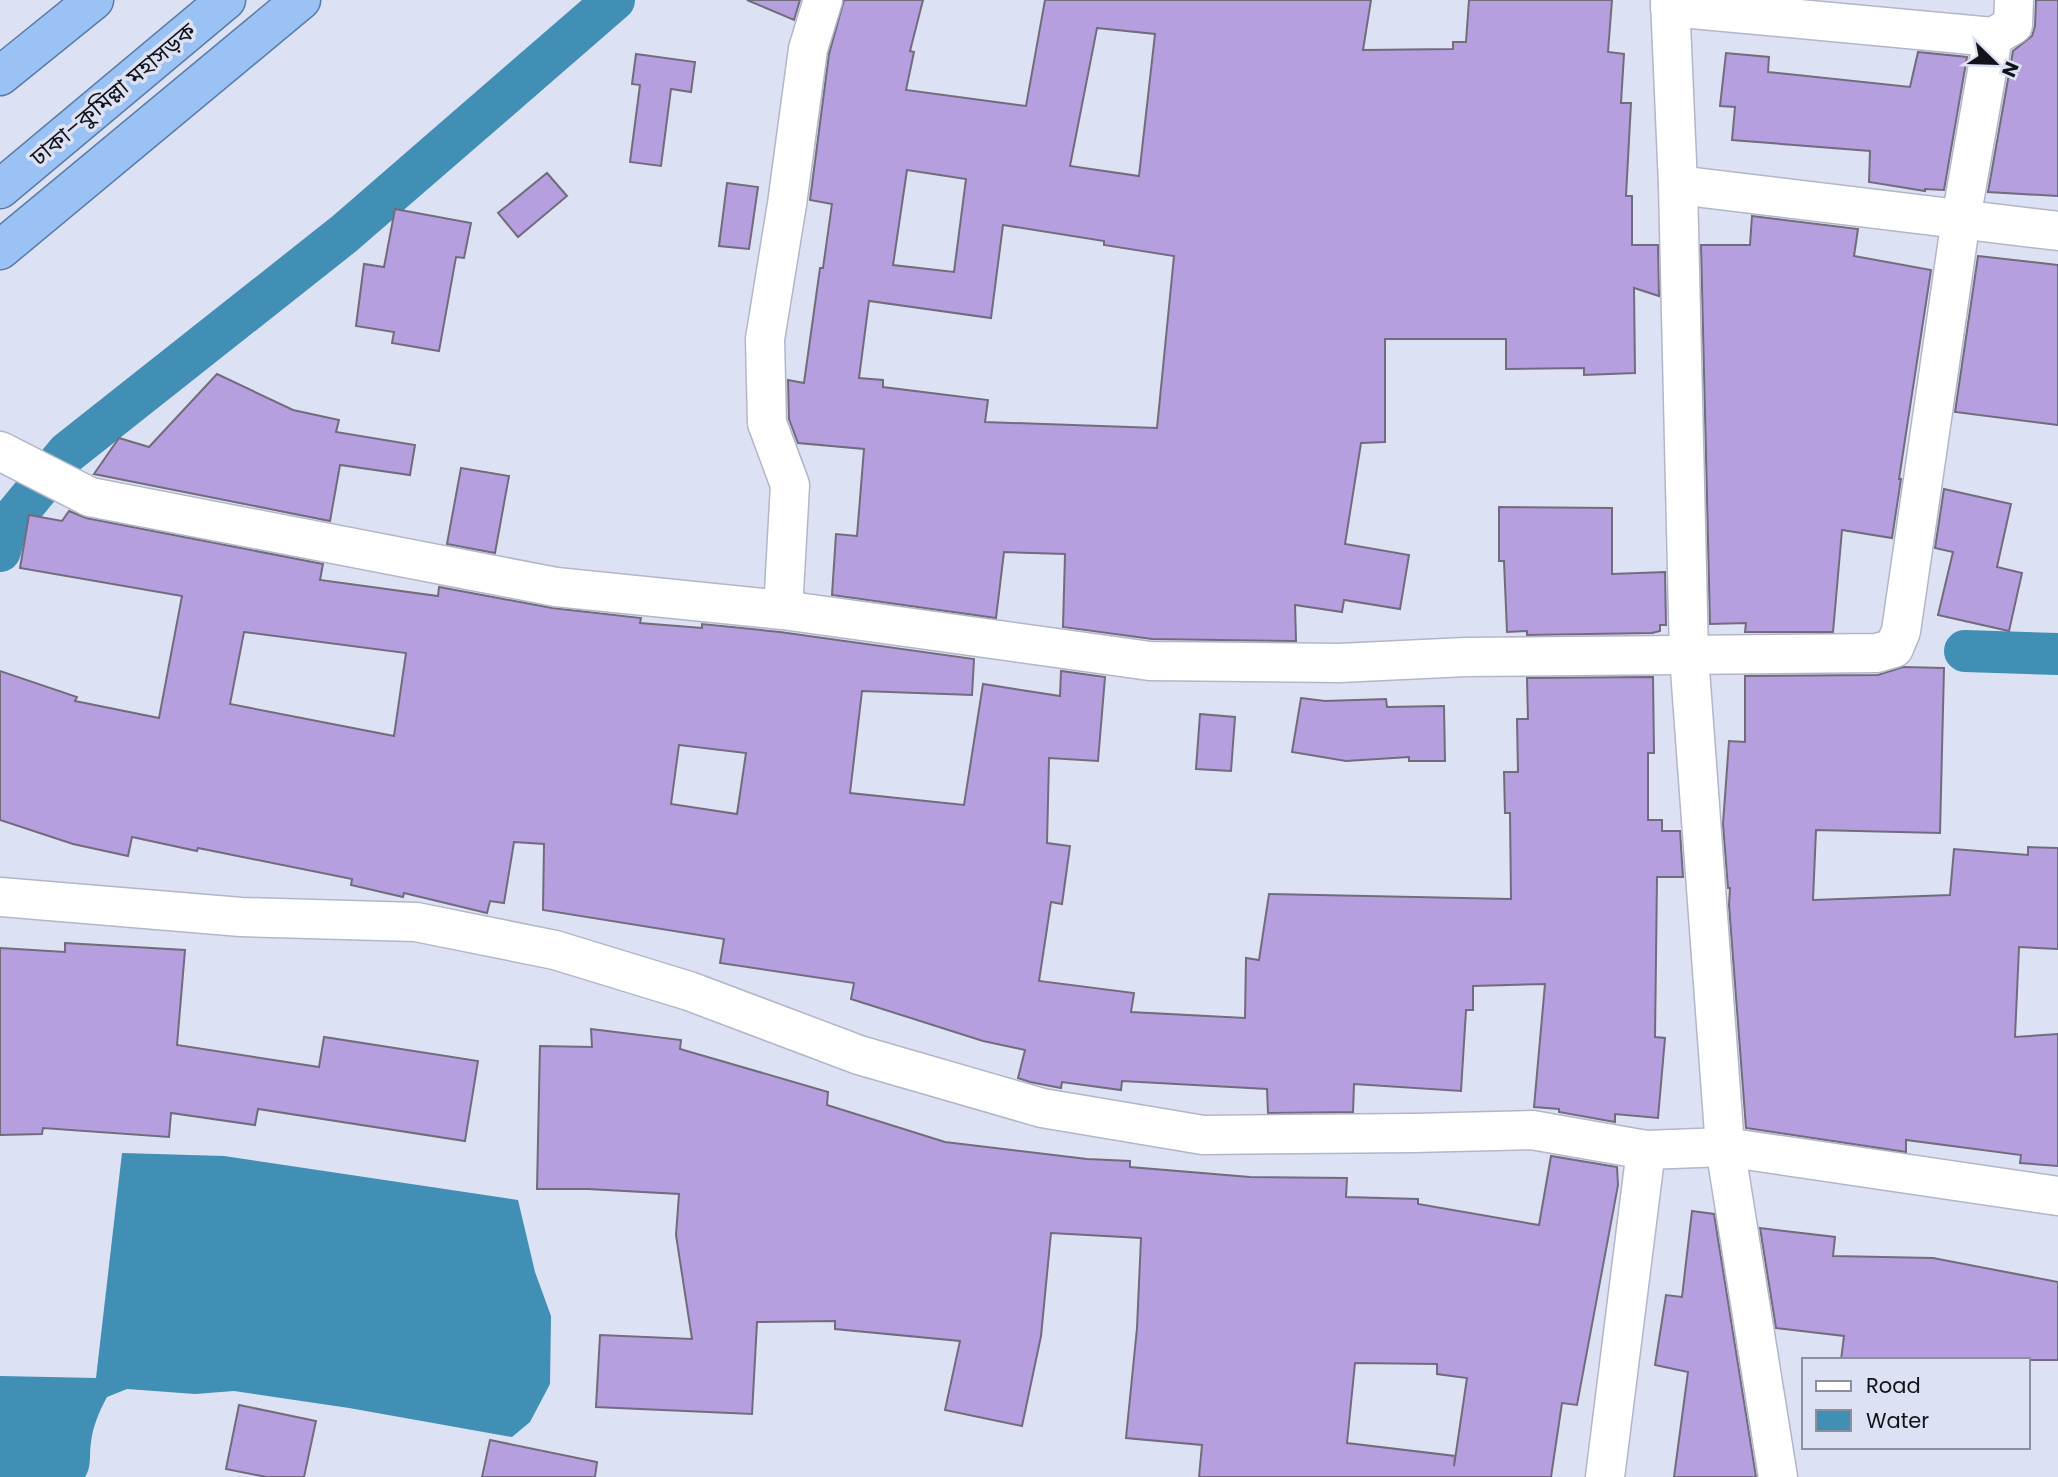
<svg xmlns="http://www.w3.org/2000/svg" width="2058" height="1477" viewBox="0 0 2058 1477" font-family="Poppins,'Noto Sans Bengali',sans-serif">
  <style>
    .water { fill: #418fb4 }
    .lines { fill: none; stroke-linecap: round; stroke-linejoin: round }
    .canal { stroke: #418fb4; stroke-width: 42 }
    .building { fill: #b69fdf; stroke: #716c7c; stroke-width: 2; fill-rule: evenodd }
    .minor-casing { stroke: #b2b6c8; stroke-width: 41 }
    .tertiary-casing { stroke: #b2b6c8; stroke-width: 41 }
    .trunk-casing { stroke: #5a7ba6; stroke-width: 41 }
    .minor { stroke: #fff; stroke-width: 38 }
    .tertiary { stroke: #fff; stroke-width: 38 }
    .trunk { stroke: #9ac2f4; stroke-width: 38 }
    .labels { text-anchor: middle; stroke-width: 7; stroke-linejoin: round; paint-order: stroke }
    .street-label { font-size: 23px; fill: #12131a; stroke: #dde1f4 }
  </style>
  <rect width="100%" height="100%" fill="#dde1f4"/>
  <path class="water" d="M122 1153 224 1156 518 1200 535 1272 551 1316 550 1384 530 1422 512 1437 349 1408 234 1391 195 1394 127 1389 107 1397C99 1412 93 1426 91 1442 89 1454 92 1467 85 1477H0V1376L96 1378Z"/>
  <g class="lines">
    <path class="canal" d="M0 551 6 527 67 453 344 234 614 0
      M1965 651 2058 654"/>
  </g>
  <path class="building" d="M747 0H800L794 20Z
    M844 0H923L910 51 914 52 906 90 1026 106 1045 0H1371L1363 50 1453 49V42H1466L1469 0H1612L1608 52 1624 54 1621 103H1631L1626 196H1632V245H1658L1659 296 1634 288 1635 373 1584 375V368L1506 369V339H1385V442L1361 443 1345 544 1409 555 1400 609 1344 600 1342 612 1295 605 1296 641 1152 639 1063 627 1065 554 1004 552 996 618 832 595 836 534 857 536 864 449 798 443 789 419 788 380 804 383 820 268H823L832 204 810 200 829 54ZM1097 28 1155 34 1139 176 1070 166ZM907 170 966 179 954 272 893 265ZM1003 225 1104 241V245L1174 256 1157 428 985 422 988 400 883 387V380L859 378 869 301 991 318Z
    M2036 0H2058V196L1988 192 2013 51 2032 36 2035 26Z
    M1918 52 1967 57 1944 190 1925 189V191L1869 182 1870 151 1732 140 1735 107 1720 106 1726 53 1769 57 1768 72 1910 87Z
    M636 54 695 62 691 92 671 89 661 166 630 162 640 85 632 84Z
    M547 173 567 196 518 237 498 213Z
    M727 183 758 187 749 249 719 246Z
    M395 209 471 223 464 258 456 257 439 351 392 343 394 332 356 326 364 264 384 267Z
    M1752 216 1858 229 1854 256 1931 270 1899 479H1901L1892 538 1842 530 1833 632H1745L1746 623 1710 624 1701 245H1750Z
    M1978 256 2058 265V425L1955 412Z
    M217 374 293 410 339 420 336 432 415 445 410 475 340 465 330 521 94 474 119 438 149 447Z
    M461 468 509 476 495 553 447 544Z
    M1944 489 2011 504 1997 567 2022 573 2009 631 1938 615 1953 552 1935 548Z
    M1499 507 1612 508V574L1665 572 1666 625H1660V631L1652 633 1527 635V631L1507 632 1504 561H1499Z
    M69 511 86 518 323 564 320 580 438 596 439 587 552 608 641 618 640 623 702 628V624L780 632 974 659 972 695 862 691 850 793 964 805 983 684 1060 696 1061 671 1105 677 1098 761 1049 758 1047 843 1070 846 1062 904 1051 902 1039 981 1134 993 1131 1012 1245 1018 1246 958 1259 960 1269 894 1511 899 1510 813H1505L1504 772H1518L1517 719H1528L1527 678 1653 677 1654 753H1648V820H1662V831H1680L1683 877H1657L1655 1037 1665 1038 1658 1118 1615 1114V1122L1559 1112V1109L1534 1107 1545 984 1473 986V1010H1466L1461 1091 1354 1084 1353 1112 1268 1113 1267 1089 1122 1081 1121 1090 1062 1082 1061 1088 1030 1082 1018 1078 1025 1050 983 1041 851 999 854 983 720 963 724 939 543 910 544 844 514 842 504 903 490 901 487 913 404 893 403 897 351 885 352 879 198 848 197 851 132 837 128 856 73 844 0 820V671L77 697 75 701 159 718 182 596 20 568 29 515 62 521ZM244 632 406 653 394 736 230 704ZM679 745 746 753 737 814 671 804Z
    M1903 667 1944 668 1940 833 1816 830 1813 900 1950 895 1954 849 2028 855V847L2058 848V949L2019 947 2015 1037 2058 1034V1166L2020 1163 2021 1155 1906 1140V1152L1746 1128 1729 905 1730 888H1728L1723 824 1729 741 1745 742V676L1878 675Z
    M1301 698 1325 701 1386 699 1387 707 1444 706 1445 761H1409V757L1346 761 1292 752Z
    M1200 714 1235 717 1231 771 1196 769Z
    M65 943 185 950 177 1045 319 1067 324 1037 478 1061 465 1141 258 1109 255 1125 171 1113 169 1137 43 1128 42 1134 0 1135V948L65 952Z
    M591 1029 681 1040 680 1049 828 1092 827 1105 945 1142 1087 1159 1130 1161V1167L1250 1177 1347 1178 1346 1197 1418 1199V1204L1539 1225 1551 1156 1617 1167 1618 1185 1577 1405 1562 1403 1551 1477H1199L1202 1445 1126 1438 1137 1328 1141 1238 1051 1233 1041 1336 1022 1426 945 1410 960 1341 835 1329V1321L757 1322 752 1414 596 1407 600 1335 692 1339 676 1235 679 1194 588 1189H537L540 1046 592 1047ZM1355 1363 1437 1364V1374L1467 1378 1454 1466 1455 1456 1347 1443Z
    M1692 1211 1714 1214 1756 1477H1674L1688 1372 1655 1365 1666 1295 1682 1297Z
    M1760 1228 1835 1237 1833 1256 1933 1258 2058 1282V1360H1841L1844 1336 1776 1328Z
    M239 1405 316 1421 304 1477H266L226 1469Z
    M490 1440 597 1462 595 1477H482Z"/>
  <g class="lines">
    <defs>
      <path id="minor" d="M1670 7 1993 37
        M1678 185 2058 231
        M0 451 90 497 556 587 783 610 1150 661 1339 663 1466 657 1877 653 1894 648 1901 631 1961 219 1993 37 2013 25 2014 0
        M783 610 790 485 767 423 765 339 787 204 808 49 823 0
        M1778 1477 1725 1147 2058 1196"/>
      <path id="tertiary" d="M0 897 241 917 416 922 555 950 689 991 859 1055 1042 1108 1203 1135 1414 1133 1532 1130 1646 1150 1725 1147 1689 656 1678 185 1670 0
        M1605 1477 1646 1150"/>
      <path id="trunk" d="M0 76 94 0
        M0 189 226 0
        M0 250 301 0"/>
    </defs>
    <use href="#minor" class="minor-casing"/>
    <use href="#tertiary" class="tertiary-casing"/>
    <use href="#trunk" class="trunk-casing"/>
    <use href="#minor" class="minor"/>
    <use href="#tertiary" class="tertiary"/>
    <use href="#trunk" class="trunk"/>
  </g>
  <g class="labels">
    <g class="street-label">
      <text transform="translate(113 94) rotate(-40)" y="8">ঢাকা–কুমিল্লা মহাসড়ক</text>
    </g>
  </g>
  <rect x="1802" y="1358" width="228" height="91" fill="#dde1f4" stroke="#8c8f9d" stroke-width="2"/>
  <rect x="1816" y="1381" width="35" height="10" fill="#ffffff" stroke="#8c8f9d" stroke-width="2"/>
  <text x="1866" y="1393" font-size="21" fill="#12131a">Road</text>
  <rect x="1816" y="1410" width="35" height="21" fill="#418fb4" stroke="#8c8f9d" stroke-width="2"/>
  <text x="1866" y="1428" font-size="21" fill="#12131a">Water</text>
  <g transform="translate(1995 63) rotate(113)" stroke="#dde1f4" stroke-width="5" paint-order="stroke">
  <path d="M0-5L12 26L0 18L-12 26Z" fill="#12131a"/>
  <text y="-10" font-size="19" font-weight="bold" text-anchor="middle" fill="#12131a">N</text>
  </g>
</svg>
